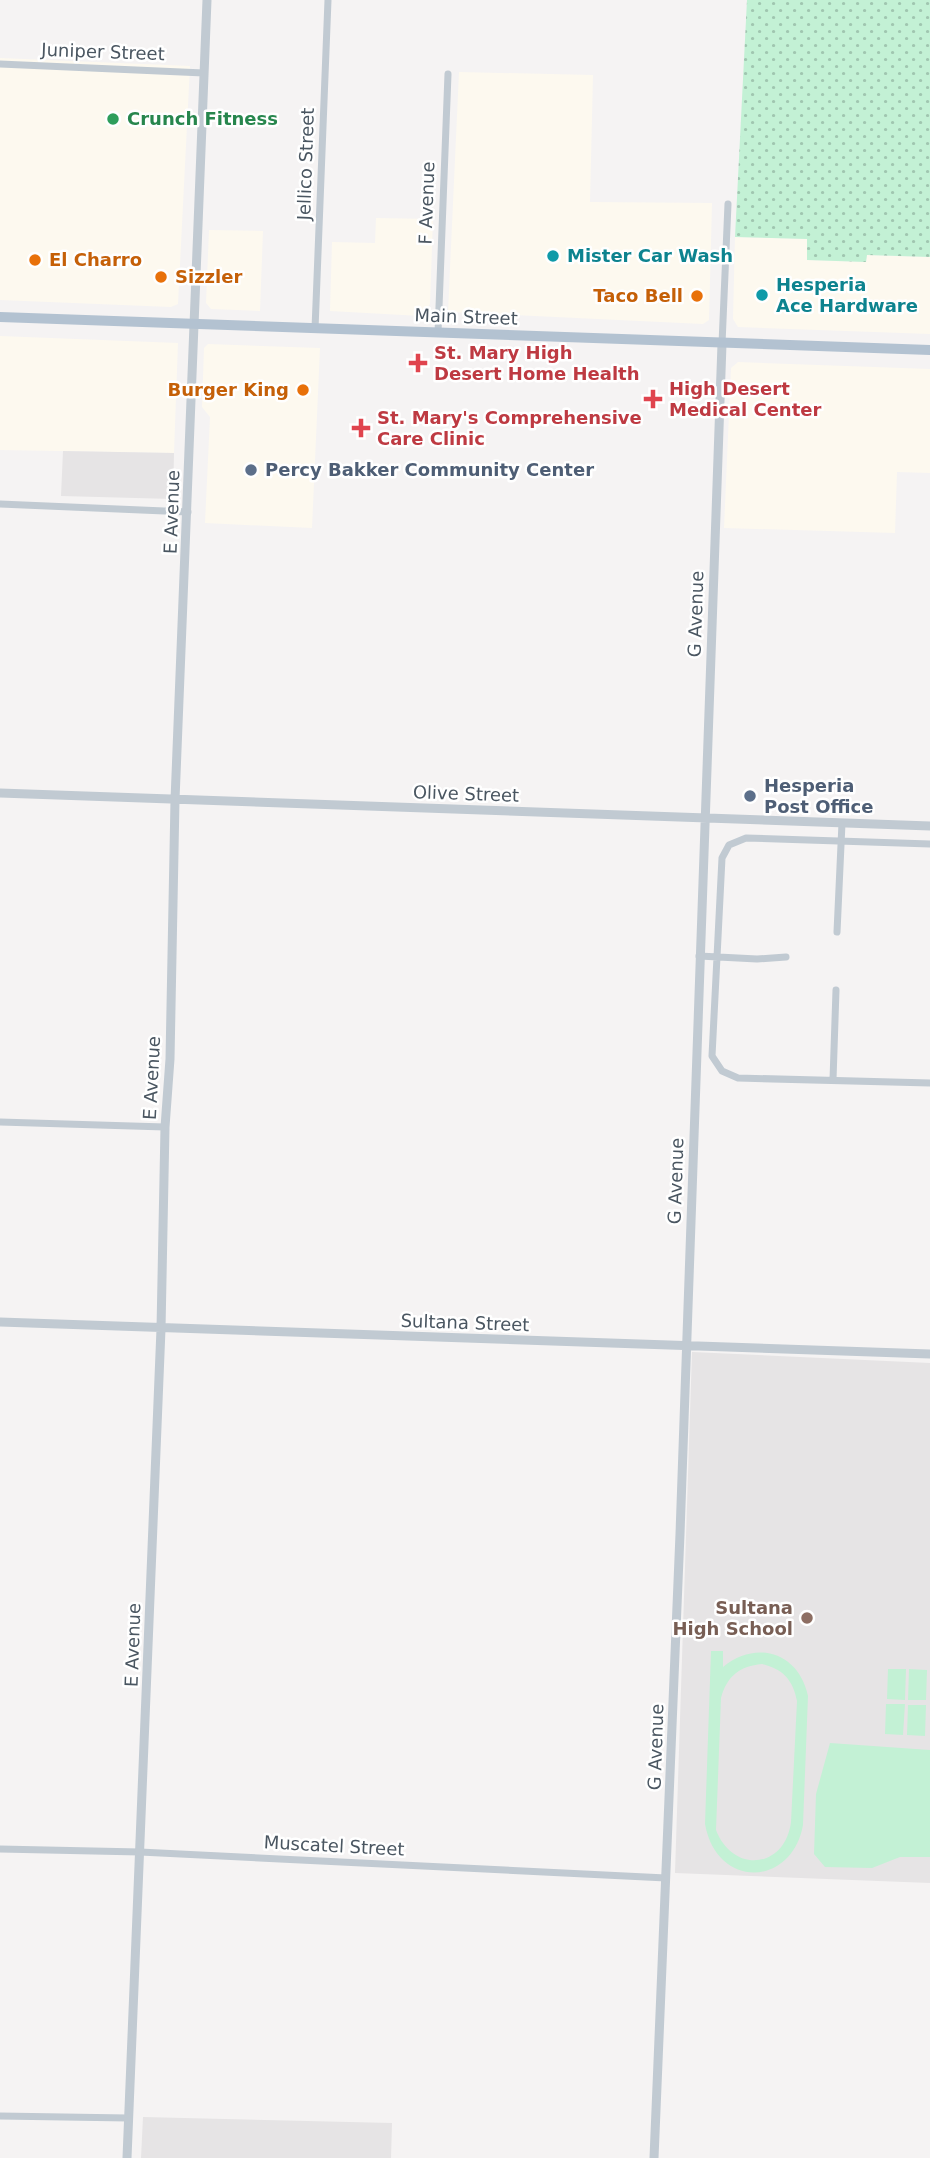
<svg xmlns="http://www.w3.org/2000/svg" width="930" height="2158" viewBox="0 0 930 2158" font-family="'DejaVu Sans',sans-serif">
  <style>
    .commercial { fill: #fdf9ef }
    .education { fill: #e6e4e5 }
    .grass { fill: url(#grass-dots) }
    .park { fill: #c3f1d5; fill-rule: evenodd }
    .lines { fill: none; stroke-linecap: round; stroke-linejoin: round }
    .minor { stroke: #c1cad2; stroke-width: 7 }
    .tertiary { stroke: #c1cad2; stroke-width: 9 }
    .primary { stroke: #b3c2d1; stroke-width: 10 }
    .leisure-dot { fill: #2e9e5b; stroke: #fff; stroke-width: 2.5 }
    .culture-dot { fill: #0f9aa8; stroke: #fff; stroke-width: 2.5 }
    .food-dot { fill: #e8710a; stroke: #fff; stroke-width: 2.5 }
    .health-dot { fill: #e0444e; stroke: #fff; stroke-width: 2.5 }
    .service-dot { fill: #5c6f8a; stroke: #fff; stroke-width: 2.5 }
    .education-dot { fill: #8d6e63; stroke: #fff; stroke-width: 2.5 }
    .labels { text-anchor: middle; stroke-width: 5; stroke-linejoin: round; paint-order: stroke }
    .street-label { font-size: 18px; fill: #4a5661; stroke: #fff }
    .leisure-label { font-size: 18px; font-weight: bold; fill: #27864d; stroke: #fff; text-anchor: start }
    .culture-label { font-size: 18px; font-weight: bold; fill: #0d838f; stroke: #fff; text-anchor: start }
    .food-label { font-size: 18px; font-weight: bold; fill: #c56008; stroke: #fff; text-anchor: start }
    .health-label { font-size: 18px; font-weight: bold; fill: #be3a42; stroke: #fff; text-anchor: start }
    .service-label { font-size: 18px; font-weight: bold; fill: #4e5e75; stroke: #fff; text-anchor: start }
    .education-label { font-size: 18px; font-weight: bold; fill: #785e54; stroke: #fff; text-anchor: end }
  </style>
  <defs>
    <pattern id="grass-dots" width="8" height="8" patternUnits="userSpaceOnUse" patternTransform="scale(1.75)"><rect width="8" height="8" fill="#c3f1d5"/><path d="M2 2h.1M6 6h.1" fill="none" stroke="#a0c6b0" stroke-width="1.8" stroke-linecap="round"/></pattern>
  </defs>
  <rect width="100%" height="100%" fill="#f5f3f3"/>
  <path class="commercial" d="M0 58 190 66 178 304 171 307 0 300Z
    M459 72 593 75 590 202 712 203 709 320 703 324 448 312Z
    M376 218 433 219 430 304 421 316 330 311 332 242 375 243Z
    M209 230 263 231 260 311 211 309 206 303Z
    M735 237 808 239 807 260 866 262 867 255 930 257V334L738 327 733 319Z
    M0 336 178 343 174 453 0 450Z
    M208 344 320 348 312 528 205 523 210 417 202 407 204 348Z
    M738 362 930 369V473L897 472 895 533 724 528 731 368Z"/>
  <path class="education" d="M63 451 174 453 173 499 61 496Z
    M692 1352 930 1363V1883L675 1873Z
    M143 2117 392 2123 391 2158H141Z"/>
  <path class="grass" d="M747 0H930V257L867 255 866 262 807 260V239L735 237Z"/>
  <path class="park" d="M711 1651H723V1667C757 1639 799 1653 808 1696L803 1825C792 1887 717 1890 705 1824ZM762 1664C783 1669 793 1680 797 1701L791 1822C785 1869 733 1874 716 1830L721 1698C727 1676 740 1666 762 1664Z
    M888 1669H906L905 1700 887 1699Z
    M909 1669 927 1670 926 1700H908Z
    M886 1704H905L903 1735 885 1734Z
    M908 1705H926L925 1736 907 1735Z
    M830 1743 930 1750V1857H900L872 1868 825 1867 814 1854 816 1794Z"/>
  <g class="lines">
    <path class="minor" d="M0 64 204 73
      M315 329 328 0
      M438 333 448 74
      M722 344 728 204
      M0 504 188 512
      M930 844 746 838 729 845 722 858 712 1056 722 1071 738 1078 930 1083
      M837 932 842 823
      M699 956 757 959 786 957
      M833 1080 836 990
      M0 1122 165 1127
      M0 1849 140 1852 666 1878
      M0 2116 128 2118"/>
    <path class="tertiary" d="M0 793 930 826
      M0 1322 930 1354
      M127 2158 161 1329 165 1127 170 1059 175 800 207 0
      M654 2158 680 1534 722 344"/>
    <path class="primary" d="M0 317 930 350"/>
  </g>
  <circle class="leisure-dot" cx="113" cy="119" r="7"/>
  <g class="culture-dot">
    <circle cx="553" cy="256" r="7"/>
    <circle cx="762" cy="295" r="7"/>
  </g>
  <g class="food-dot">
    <circle cx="35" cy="260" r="7"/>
    <circle cx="161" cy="277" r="7"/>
    <circle cx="697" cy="296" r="7"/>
    <circle cx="303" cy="390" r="7"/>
  </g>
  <g class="health-dot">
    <path d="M414.5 352.5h7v7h7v7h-7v7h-7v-7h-7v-7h7z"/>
    <path d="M649.5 388.5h7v7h7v7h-7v7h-7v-7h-7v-7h7z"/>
    <path d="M357.5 417.5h7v7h7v7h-7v7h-7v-7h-7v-7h7z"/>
  </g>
  <g class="service-dot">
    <circle cx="251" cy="470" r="7"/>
    <circle cx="750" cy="796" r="7"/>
  </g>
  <circle class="education-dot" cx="807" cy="1618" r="7"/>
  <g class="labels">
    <g class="street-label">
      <text transform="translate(103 52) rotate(2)" y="6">Juniper Street</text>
      <text transform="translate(306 164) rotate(-88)" y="6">Jellico Street</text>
      <text transform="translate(427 203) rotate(-88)" y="6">F Avenue</text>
      <text transform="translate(466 317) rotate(2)" y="6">Main Street</text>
      <text transform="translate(172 512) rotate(-88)" y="6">E Avenue</text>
      <text transform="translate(696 614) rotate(-88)" y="6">G Avenue</text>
      <text transform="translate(466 794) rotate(2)" y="6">Olive Street</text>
      <text transform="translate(152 1078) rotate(-87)" y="6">E Avenue</text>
      <text transform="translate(676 1181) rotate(-88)" y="6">G Avenue</text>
      <text transform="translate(465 1323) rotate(2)" y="6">Sultana Street</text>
      <text transform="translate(133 1645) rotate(-88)" y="6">E Avenue</text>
      <text transform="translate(656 1747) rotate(-88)" y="6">G Avenue</text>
      <text transform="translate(334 1846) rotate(3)" y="6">Muscatel Street</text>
    </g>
    <g class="leisure-label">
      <text x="127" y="125">Crunch Fitness</text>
    </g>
    <g class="culture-label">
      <text x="567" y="262">Mister Car Wash</text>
      <text x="776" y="291">Hesperia<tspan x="776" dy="21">Ace Hardware</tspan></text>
    </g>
    <g class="food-label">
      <text x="49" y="266">El Charro</text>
      <text x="175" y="283">Sizzler</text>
      <text x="683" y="302" text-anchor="end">Taco Bell</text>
      <text x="289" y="396" text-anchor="end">Burger King</text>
    </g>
    <g class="health-label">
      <text x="434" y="359">St. Mary High<tspan x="434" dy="21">Desert Home Health</tspan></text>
      <text x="669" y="395">High Desert<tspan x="669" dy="21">Medical Center</tspan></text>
      <text x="377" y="424">St. Mary's Comprehensive<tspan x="377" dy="21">Care Clinic</tspan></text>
    </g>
    <g class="service-label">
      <text x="265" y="476">Percy Bakker Community Center</text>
      <text x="764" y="792">Hesperia<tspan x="764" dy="21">Post Office</tspan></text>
    </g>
    <g class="education-label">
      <text x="793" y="1614">Sultana<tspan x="793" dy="21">High School</tspan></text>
    </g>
  </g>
</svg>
